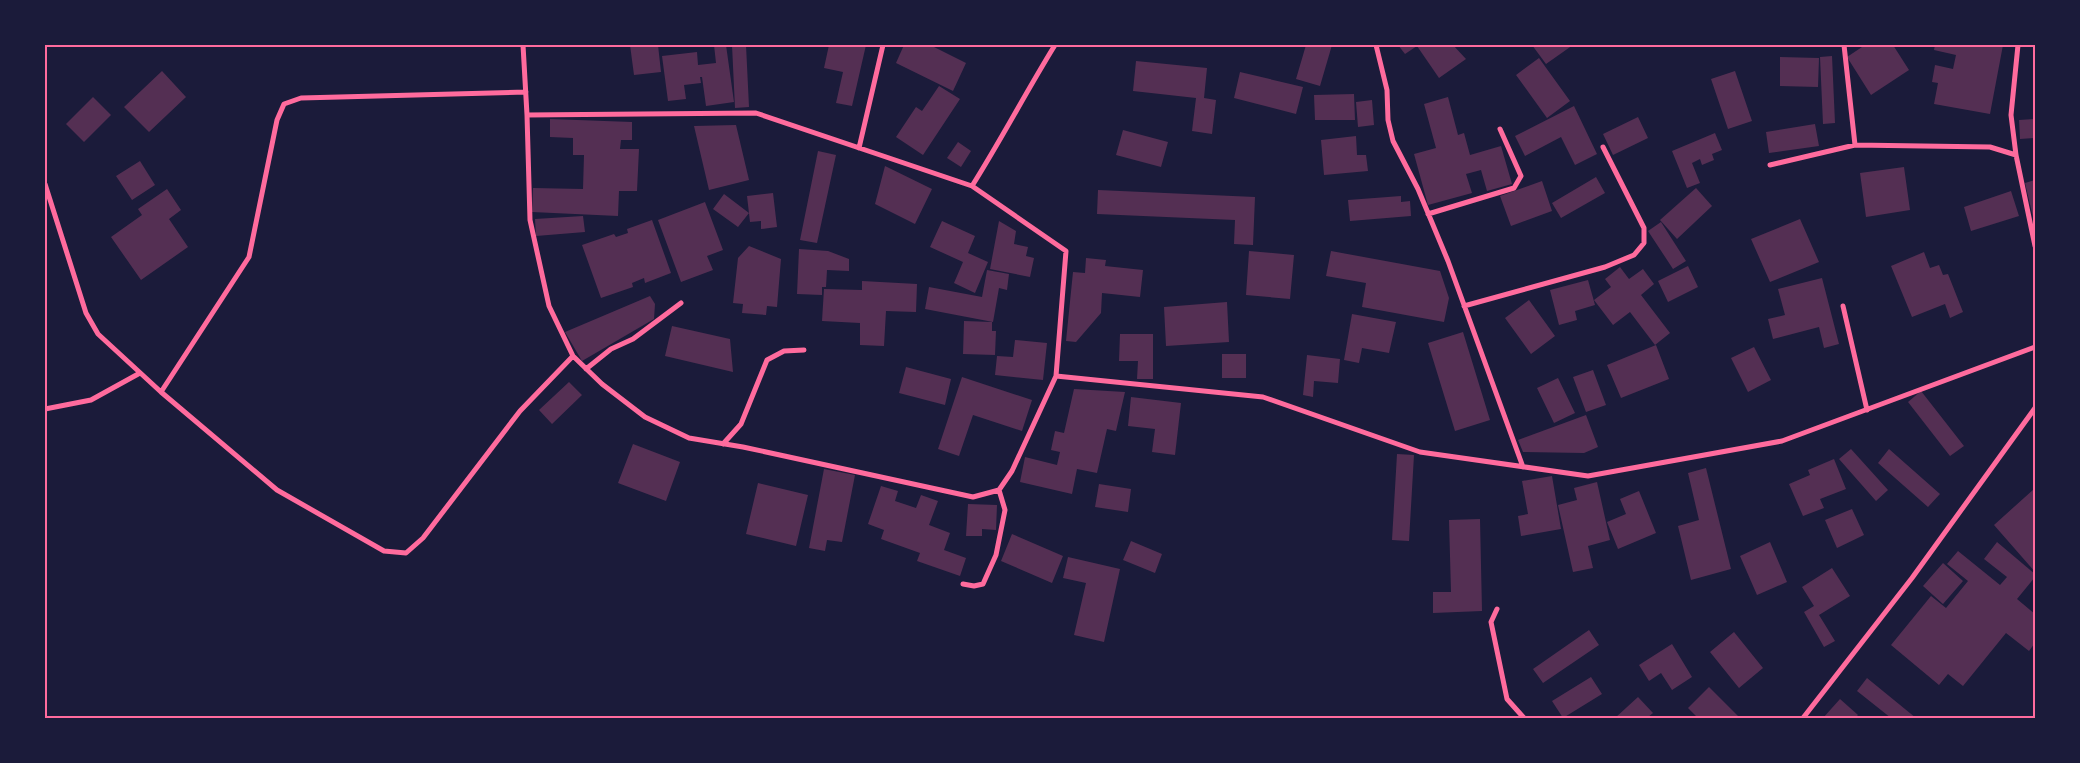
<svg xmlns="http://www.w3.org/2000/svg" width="2080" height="763" viewBox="0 0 2080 763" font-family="'Alegreya Sans',sans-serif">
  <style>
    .building { fill: #542f53 }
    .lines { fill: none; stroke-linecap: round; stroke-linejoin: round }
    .minor { stroke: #ff6b9d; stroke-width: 5 }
    .neatline { fill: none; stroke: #ff6b9d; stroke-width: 2 }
  </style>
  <rect width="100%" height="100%" fill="#1b1b3a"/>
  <path class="building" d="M630 45H658L661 72 634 75Z
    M714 45H726L734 102 706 106 702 77H700L701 83 684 85 686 99 668 101 662 56 697 52 698 65 716 63Z
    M732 45H746L749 107 735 108Z
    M829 45H866L852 106 836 103 843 72 824 68Z
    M904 45H930L966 63 953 91 896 63Z
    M1306 45H1332L1320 86 1296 79Z
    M1398 45H1453L1466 59 1439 78 1417 46 1405 54Z
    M1532 45H1573L1546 64Z
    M1865 45H1893L1909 70 1871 95 1847 57Z
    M1935 45H2003L1990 114 1934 104 1938 83 1932 82 1935 65 1953 69 1956 55 1934 50Z
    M1832 56 1835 123 1823 124 1820 57Z
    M1780 57 1819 58 1818 87 1780 86Z
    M1539 58 1570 101 1547 118 1516 75Z
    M1136 61 1207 68 1204 98 1216 100 1212 134 1192 131 1196 98 1133 91Z
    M162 71 186 97 149 132 124 107Z
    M1735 71 1752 121 1728 129 1711 79Z
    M1240 72 1303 87 1296 114 1234 98Z
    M939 86 960 99 923 155 896 137 916 107 922 111Z
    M1354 94 1355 120H1315L1314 95Z
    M93 97 111 115 84 142 66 124Z
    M1448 97 1458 135 1464 133 1470 155 1501 146 1512 184 1487 191 1481 170 1466 174 1472 193 1428 205 1414 154 1436 148 1424 104Z
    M1372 100 1374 125 1358 127 1356 102Z
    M1574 106 1597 154 1575 165 1561 137 1525 156 1515 136Z
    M1638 117 1648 138 1613 155 1603 134Z
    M550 119 632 122V140H621L620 149H639L637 191H619L618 216 532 212 533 188 583 189 584 155H573V138L550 137Z
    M2035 119V138L2020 139 2019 120Z
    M1815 124 1819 146 1769 153 1766 132Z
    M736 125 749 180 709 190 694 126Z
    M1123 130 1168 142 1161 167 1116 155Z
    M1715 133 1722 150 1712 154 1714 160 1702 165 1700 159 1692 163 1700 183 1687 188 1672 151Z
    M1356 136 1357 155H1366L1368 171 1324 175 1321 140Z
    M958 142 971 151 961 167 947 158Z
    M818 151 836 155 817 243 800 240Z
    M140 161 155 185 132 200 116 176Z
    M885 166 932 189 915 224 875 204Z
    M1904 167 1910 210 1866 217 1860 173Z
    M1596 177 1605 193 1561 218 1552 203Z
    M2035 180V221H2034L2025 183Z
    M1542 181 1552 211 1511 226 1500 196Z
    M1696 188 1712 206 1677 239 1660 220Z
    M167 189 181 210 169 219 188 247 141 280 111 237 142 215 138 209Z
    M1098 190 1255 197 1253 245 1234 244 1235 220 1097 214Z
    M2011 191 2019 216 1971 231 1964 207Z
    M773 193 777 227 761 229V221L750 222 747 196Z
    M724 194 749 213 738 227 713 209Z
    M1401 196V202L1410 201 1411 216 1350 221 1348 200Z
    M705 202 723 250 707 256 713 270 681 282 658 220Z
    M583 216 585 232 536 236 535 219Z
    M1800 219 1819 262 1770 282 1751 239Z
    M652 220 671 273 645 283 644 278 632 283 633 287 601 298 582 245 614 234 616 237 628 233 627 229Z
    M942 221 975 236 968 253 988 262 975 293 954 283 963 262 930 247Z
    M999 221 1016 231 1014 244 1028 247 1026 256 1034 258 1030 277 990 269Z
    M1661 222 1686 261 1673 269 1648 231Z
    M749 246 781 259 777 307 767 306 766 315 742 313 743 304 733 303 738 258Z
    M799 249 828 251 849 259V271L827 270 826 287H822V295L797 294Z
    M1249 251 1294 255 1290 299 1246 295Z
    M1331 251 1440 271 1449 298 1444 322 1362 307 1366 283 1326 276Z
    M1924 252 1930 268 1939 265 1943 275 1948 274 1963 312 1950 318 1945 304 1912 317 1891 266Z
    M1086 258 1106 260 1105 266 1143 270 1140 297 1102 293 1101 313 1076 342 1066 341 1073 272 1085 273Z
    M1688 266 1698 287 1668 302 1658 281Z
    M1620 267 1629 279 1643 269 1654 284 1641 295 1670 333 1655 345 1630 312 1613 325 1594 300 1611 287 1605 279Z
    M987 270 1009 274 1007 290 999 288 993 322 925 309 929 287 982 297Z
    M1822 278 1839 344 1824 348 1819 327 1773 339 1768 319 1785 315 1778 289Z
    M1588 280 1595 305 1575 311 1577 320 1559 325 1550 290Z
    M862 281 917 284 916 312 886 311 884 346 860 345V323L822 321 824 289 862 290Z
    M650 296 655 304 654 319 582 361 565 332Z
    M1529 300 1555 336 1531 354 1505 318Z
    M1227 302 1229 342 1166 346 1164 307Z
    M1352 314 1396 322 1389 353 1362 348 1359 363 1344 360Z
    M964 321 992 322V331H996L995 355 963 354Z
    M672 326 730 339 733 372 665 356Z
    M1463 332 1490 420 1455 431 1428 343Z
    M1120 334H1153V379H1137L1138 361H1119Z
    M1015 340 1047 343 1043 380 995 375 997 356 1013 357Z
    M1656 345 1669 379 1621 398 1607 365Z
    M1754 347 1771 380 1748 392 1731 358Z
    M1222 354H1246V378H1222Z
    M1307 355 1340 359 1338 383 1314 381 1313 397 1303 395Z
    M906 367 951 379 945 405 899 393Z
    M1593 370 1606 405 1586 412 1573 377Z
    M962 377 1032 400 1022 431 973 415 959 456 938 449Z
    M1558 378 1575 413 1554 423 1537 388Z
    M569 382 582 395 552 424 539 410Z
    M1074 389 1125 392 1116 431 1107 429 1097 473 1077 469 1072 494 1020 482 1025 457 1057 465 1060 452 1051 450 1055 431 1064 433Z
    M1921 391 1964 446 1950 456 1908 402Z
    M1131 397 1181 403 1175 455 1152 452 1155 429 1128 426Z
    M1586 415 1598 447 1584 453 1523 452 1518 440Z
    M633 444 680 462 666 501 618 483Z
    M1851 449 1888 490 1876 501 1839 459Z
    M1889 449 1940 494 1928 507 1878 463Z
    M1397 454 1414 455 1409 541 1392 540Z
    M1834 459 1846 489 1820 499 1824 508 1803 516 1789 484 1810 475 1808 470Z
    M1706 468 1731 569 1691 580 1678 526 1699 520 1688 473Z
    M824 469 855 475 842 542 827 540 825 551 809 548Z
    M1552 476 1561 529 1521 536 1518 516 1528 514 1522 481Z
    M1597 482 1610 540 1588 546 1593 568 1573 572 1558 505 1577 500 1574 488Z
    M758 483 808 495 796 546 746 534Z
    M1099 484 1131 489 1128 512 1095 507Z
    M881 486 898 491 895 501 916 508 921 495 938 501 929 525 950 533 944 550 966 558 960 576 917 561 920 553 881 539 884 530 868 524Z
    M2035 488V572L1994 525Z
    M1639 491 1656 533 1618 549 1607 522 1626 514 1620 499Z
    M968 504 997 505 996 530 982 529V536H966Z
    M1852 509 1864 535 1837 548 1825 520Z
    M1480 519 1482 611 1433 613V592H1451L1449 520Z
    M1012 534 1063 556 1052 583 1001 561Z
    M1131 541 1162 554 1155 573 1123 560Z
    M1770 542 1787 582 1757 595 1740 556Z
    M1997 542 2035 574V577L2017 599 2035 614V643L2029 651 2006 633 1963 686 1948 674 1939 685 1891 645 1931 596 1946 608 1968 581 1947 564 1958 551 2000 585 2007 577 1984 559Z
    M1068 557 1120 569 1104 642 1074 635 1086 583 1063 578Z
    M1943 563 1963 581 1943 604 1923 586Z
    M1832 568 1850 596 1819 615 1835 641 1824 647 1804 612 1814 606 1802 587Z
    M1589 630 1599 645 1543 683 1533 669Z
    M1734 632 1763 668 1739 688 1710 652Z
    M1672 644 1692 677 1672 690 1661 673 1649 681 1639 665Z
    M1591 677 1602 694 1563 718 1552 701Z
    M1867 678 1916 718H1891L1857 691Z
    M1709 687 1740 718H1698L1688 708Z
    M1638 697 1653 713 1647 718H1615Z
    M1840 699 1858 715 1855 718H1823Z"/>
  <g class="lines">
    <path class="minor" d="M523 45 527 115 530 220 549 306 573 356 602 384 645 417 689 438 743 447 973 497 999 490 1012 471 1056 376
      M1376 45 1387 90 1388 120 1393 141 1418 189 1448 261 1523 467
      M1844 45 1855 145
      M2018 45 2011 115 2016 155 2035 246
      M527 115 756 113 972 186 1066 251 1056 376 1263 397 1420 452 1588 476 1782 441 2035 347
      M859 148 883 45
      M1770 165 1855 145 1990 147 2016 155
      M45 184 86 313 98 334 161 392 277 490 384 551 406 553 423 538 520 411 573 356
      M972 186C1001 140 1026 92 1055 45
      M1428 214 1514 188 1521 176 1500 129
      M1464 306 1605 267 1634 255 1644 243V228L1603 147
      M1843 306 1867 410
      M586 369 611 349 633 339 681 303
      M161 392 249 257 277 120 284 104 301 98 526 92
      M45 409 91 400 140 373
      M723 444 741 424 767 360 784 351 804 350
      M963 584 974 586 983 584 996 555 1005 510 999 490
      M1497 609 1491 622 1507 699 1524 718
      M1803 718 1912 578 2035 408"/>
  </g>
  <rect width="2080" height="763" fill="none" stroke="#1b1b3a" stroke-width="92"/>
  <rect x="46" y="46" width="1988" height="671" class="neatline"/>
</svg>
